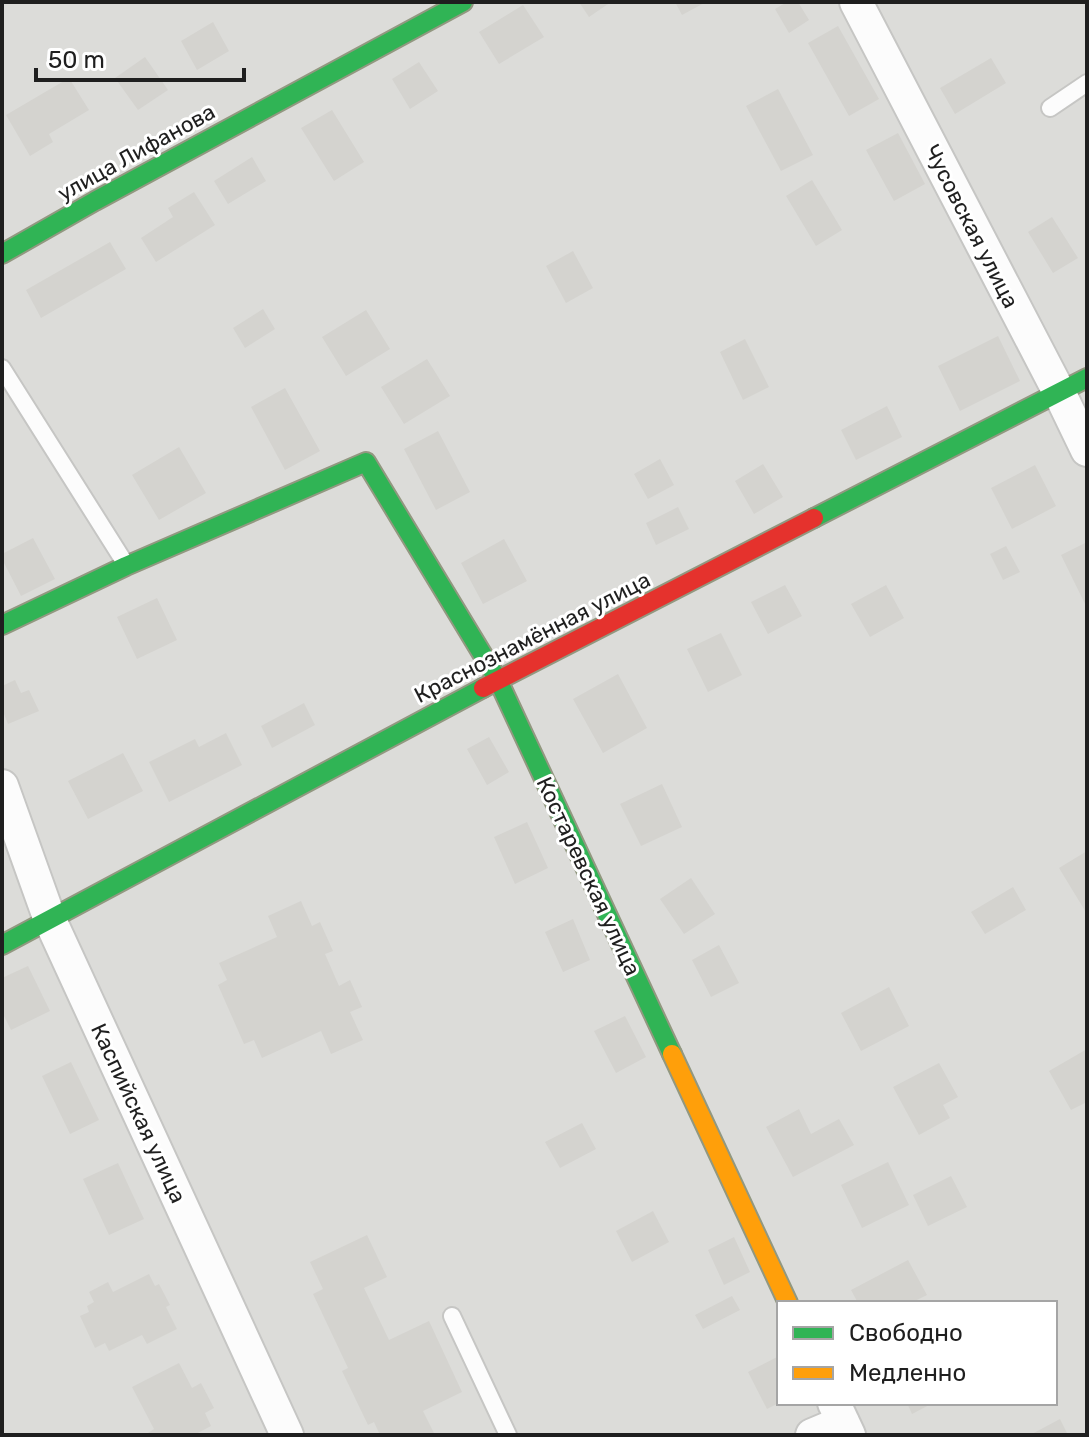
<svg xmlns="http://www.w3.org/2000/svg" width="1089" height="1437" viewBox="0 0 1089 1437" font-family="Rubik,sans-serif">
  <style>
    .residential { fill: #dcdcd9; fill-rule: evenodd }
    .building { fill: #d4d3cf }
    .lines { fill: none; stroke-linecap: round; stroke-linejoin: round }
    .lane-casing { stroke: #c6c6c4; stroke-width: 20 }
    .street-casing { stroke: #c6c6c4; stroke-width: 36 }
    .fast-casing { stroke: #929880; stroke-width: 22 }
    .slow-casing { stroke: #929880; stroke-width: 22 }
    .jam-casing { stroke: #929880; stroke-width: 22 }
    .lane { stroke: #fcfcfc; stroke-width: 16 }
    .street { stroke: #fcfcfc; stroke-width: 32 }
    .fast { stroke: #30b455; stroke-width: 18 }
    .slow { stroke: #ff9f0a; stroke-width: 18 }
    .jam { stroke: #e5322d; stroke-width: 18 }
    .labels { text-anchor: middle; stroke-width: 6; stroke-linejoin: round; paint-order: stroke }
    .street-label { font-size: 22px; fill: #1f1f1f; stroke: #fff }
  </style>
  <rect width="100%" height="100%" fill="#edede8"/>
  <path class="residential" d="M2 2H1087V1435H2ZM779 1303H1055V1403H779Z"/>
  <path class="building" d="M579 2H611L589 17Z
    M675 2H706L682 15Z
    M787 2H798L809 20 789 33 775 9Z
    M523 5 544 37 499 64 479 32Z
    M213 22 229 51 197 70 181 41Z
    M838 26 879 99 849 116 808 43Z
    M145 57 168 90 138 110 115 78Z
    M991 58 1006 83 955 114 940 88Z
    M419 62 438 91 410 109 392 79Z
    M69 78 89 110 49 134 53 142 30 156 6 115Z
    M778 89 813 155 781 171 746 106Z
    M332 110 364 162 334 181 301 128Z
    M898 133 925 184 894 201 866 150Z
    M252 157 266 181 228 204 214 181Z
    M812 180 842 230 816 246 786 196Z
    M194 192 215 225 156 262 141 238 173 217 168 208Z
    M1052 217 1078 258 1053 273 1028 232Z
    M110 242 126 269 41 318 26 290Z
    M573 251 593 288 566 303 546 266Z
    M263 309 275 329 245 348 233 328Z
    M366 310 390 349 346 376 322 337Z
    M998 336 1020 381 960 411 938 366Z
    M745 339 769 387 743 400 720 352Z
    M427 359 450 396 404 424 381 387Z
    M285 388 320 451 285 470 251 407Z
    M887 406 902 437 856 460 841 430Z
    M438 431 470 492 436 510 404 449Z
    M179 447 206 493 159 520 132 475Z
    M660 459 674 485 648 499 634 474Z
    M763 464 783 497 754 514 735 481Z
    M1035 465 1056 506 1012 529 991 488Z
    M678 507 689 529 656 545 646 523Z
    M33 538 55 579 21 596 2 559V554Z
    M504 539 527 581 483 604 461 563Z
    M1087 542V608L1061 555Z
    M1006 546 1020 572 1003 580 990 554Z
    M785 585 802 616 768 634 751 602Z
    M886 585 904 618 870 637 851 604Z
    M157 598 177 640 137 659 117 617Z
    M721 633 742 675 708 692 687 649Z
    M618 674 647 728 603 753 573 699Z
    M15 680 21 693 29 690 39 711 8 724 2 709V686Z
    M304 703 315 725 272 748 261 726Z
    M226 733 242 765 169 802 149 762 195 739 199 747Z
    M489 737 509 772 487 785 467 749Z
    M123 753 143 791 88 819 68 781Z
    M662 784 682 827 641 846 620 804Z
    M527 822 548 868 515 884 494 837Z
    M1087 851V914L1059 868Z
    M691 878 715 914 684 934 660 899Z
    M1013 887 1026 910 985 934 971 912Z
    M301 901 312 926 320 922 333 951 325 954 339 986 350 980 362 1007 350 1012 363 1040 331 1054 321 1031 262 1058 254 1040 244 1044 218 985 227 980 219 963 277 937 268 916Z
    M573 919 590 960 563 972 545 932Z
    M719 945 739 983 711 997 692 960Z
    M28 966 50 1011 11 1030 2 1012V978Z
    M889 987 909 1026 861 1051 841 1013Z
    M625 1016 646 1057 616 1073 594 1031Z
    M1087 1049V1102L1071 1110 1049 1071Z
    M71 1062 99 1120 70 1134 42 1076Z
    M939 1063 958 1097 943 1105 950 1118 919 1135 893 1087Z
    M799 1109 811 1134 839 1119 854 1145 793 1177 766 1127Z
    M582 1123 596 1149 560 1168 545 1142Z
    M888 1162 909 1205 862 1228 841 1185Z
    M118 1163 144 1219 109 1235 83 1179Z
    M951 1176 967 1207 928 1226 913 1195Z
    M653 1211 669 1242 632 1262 616 1231Z
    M367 1235 387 1277 364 1288 389 1340 429 1321 462 1392 423 1411 435 1435H380L374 1422 368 1425 342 1371 348 1368 313 1294 323 1289 310 1262Z
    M734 1237 750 1272 724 1285 708 1250Z
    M908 1260 927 1295 915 1301 916 1303H858L851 1290Z
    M149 1274 155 1286 159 1284 170 1305 166 1307 177 1329 147 1344 142 1335 109 1351 105 1343 95 1348 80 1316 89 1312 87 1306 94 1302 89 1292 108 1282 113 1292Z
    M732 1296 740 1310 703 1329 695 1315Z
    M779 1356V1403L767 1409 748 1372Z
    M179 1363 192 1388 201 1383 214 1408 205 1413 211 1426 194 1435H149L148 1433 154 1429 132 1387Z
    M907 1403H933L912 1414Z
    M1060 1419 1068 1435H1030Z"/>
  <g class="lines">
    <defs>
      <path id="lane" d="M1050 108 1087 83
        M2 368 125 563
        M452 1316 508 1435"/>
      <path id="street" d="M856 2 1060 394 1087 450
        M2 786 50 920 287 1435
        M834 1403 849 1435
        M812 1435 843 1422"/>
      <path id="fast" d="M2 254 95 201 463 2
        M814 518 1087 378
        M2 625 126 566 366 462 498 680 672 1054
        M2 945 483 688"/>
      <path id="slow" d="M672 1054 788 1303"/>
      <path id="jam" d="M483 688 814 518"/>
    </defs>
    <use href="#lane" class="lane-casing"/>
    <use href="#street" class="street-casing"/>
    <use href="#fast" class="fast-casing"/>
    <use href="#slow" class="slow-casing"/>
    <use href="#jam" class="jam-casing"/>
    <use href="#lane" class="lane"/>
    <use href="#street" class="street"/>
    <use href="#fast" class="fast"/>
    <use href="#slow" class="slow"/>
    <use href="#jam" class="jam"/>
  </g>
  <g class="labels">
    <g class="street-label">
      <text transform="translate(136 152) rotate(-29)" y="8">улица Лифанова</text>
      <text transform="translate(972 226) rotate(63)" y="8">Чусовская улица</text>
      <text transform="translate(532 637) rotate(-27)" y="8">Краснознамённая улица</text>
      <text transform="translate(589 876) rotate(65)" y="8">Костаревская улица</text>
      <text transform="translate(139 1113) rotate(65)" y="8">Каспийская улица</text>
    </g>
  </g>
  <rect width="1089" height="1437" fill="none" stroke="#1f1f1f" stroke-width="8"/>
  <rect x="777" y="1301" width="280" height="104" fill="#ffffff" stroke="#a5a5a5" stroke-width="2"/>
  <rect x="793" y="1327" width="40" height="12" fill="#30b455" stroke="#a5a5a5" stroke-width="2"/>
  <text x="849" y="1341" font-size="24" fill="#1f1f1f">Свободно</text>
  <rect x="793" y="1367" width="40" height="12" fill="#ff9f0a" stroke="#a5a5a5" stroke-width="2"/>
  <text x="849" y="1381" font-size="24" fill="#1f1f1f">Медленно</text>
  <path d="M36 68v12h208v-12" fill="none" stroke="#1f1f1f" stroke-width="4"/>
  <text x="48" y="68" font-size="24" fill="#1f1f1f" stroke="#ffffff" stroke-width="6" paint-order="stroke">50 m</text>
</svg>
